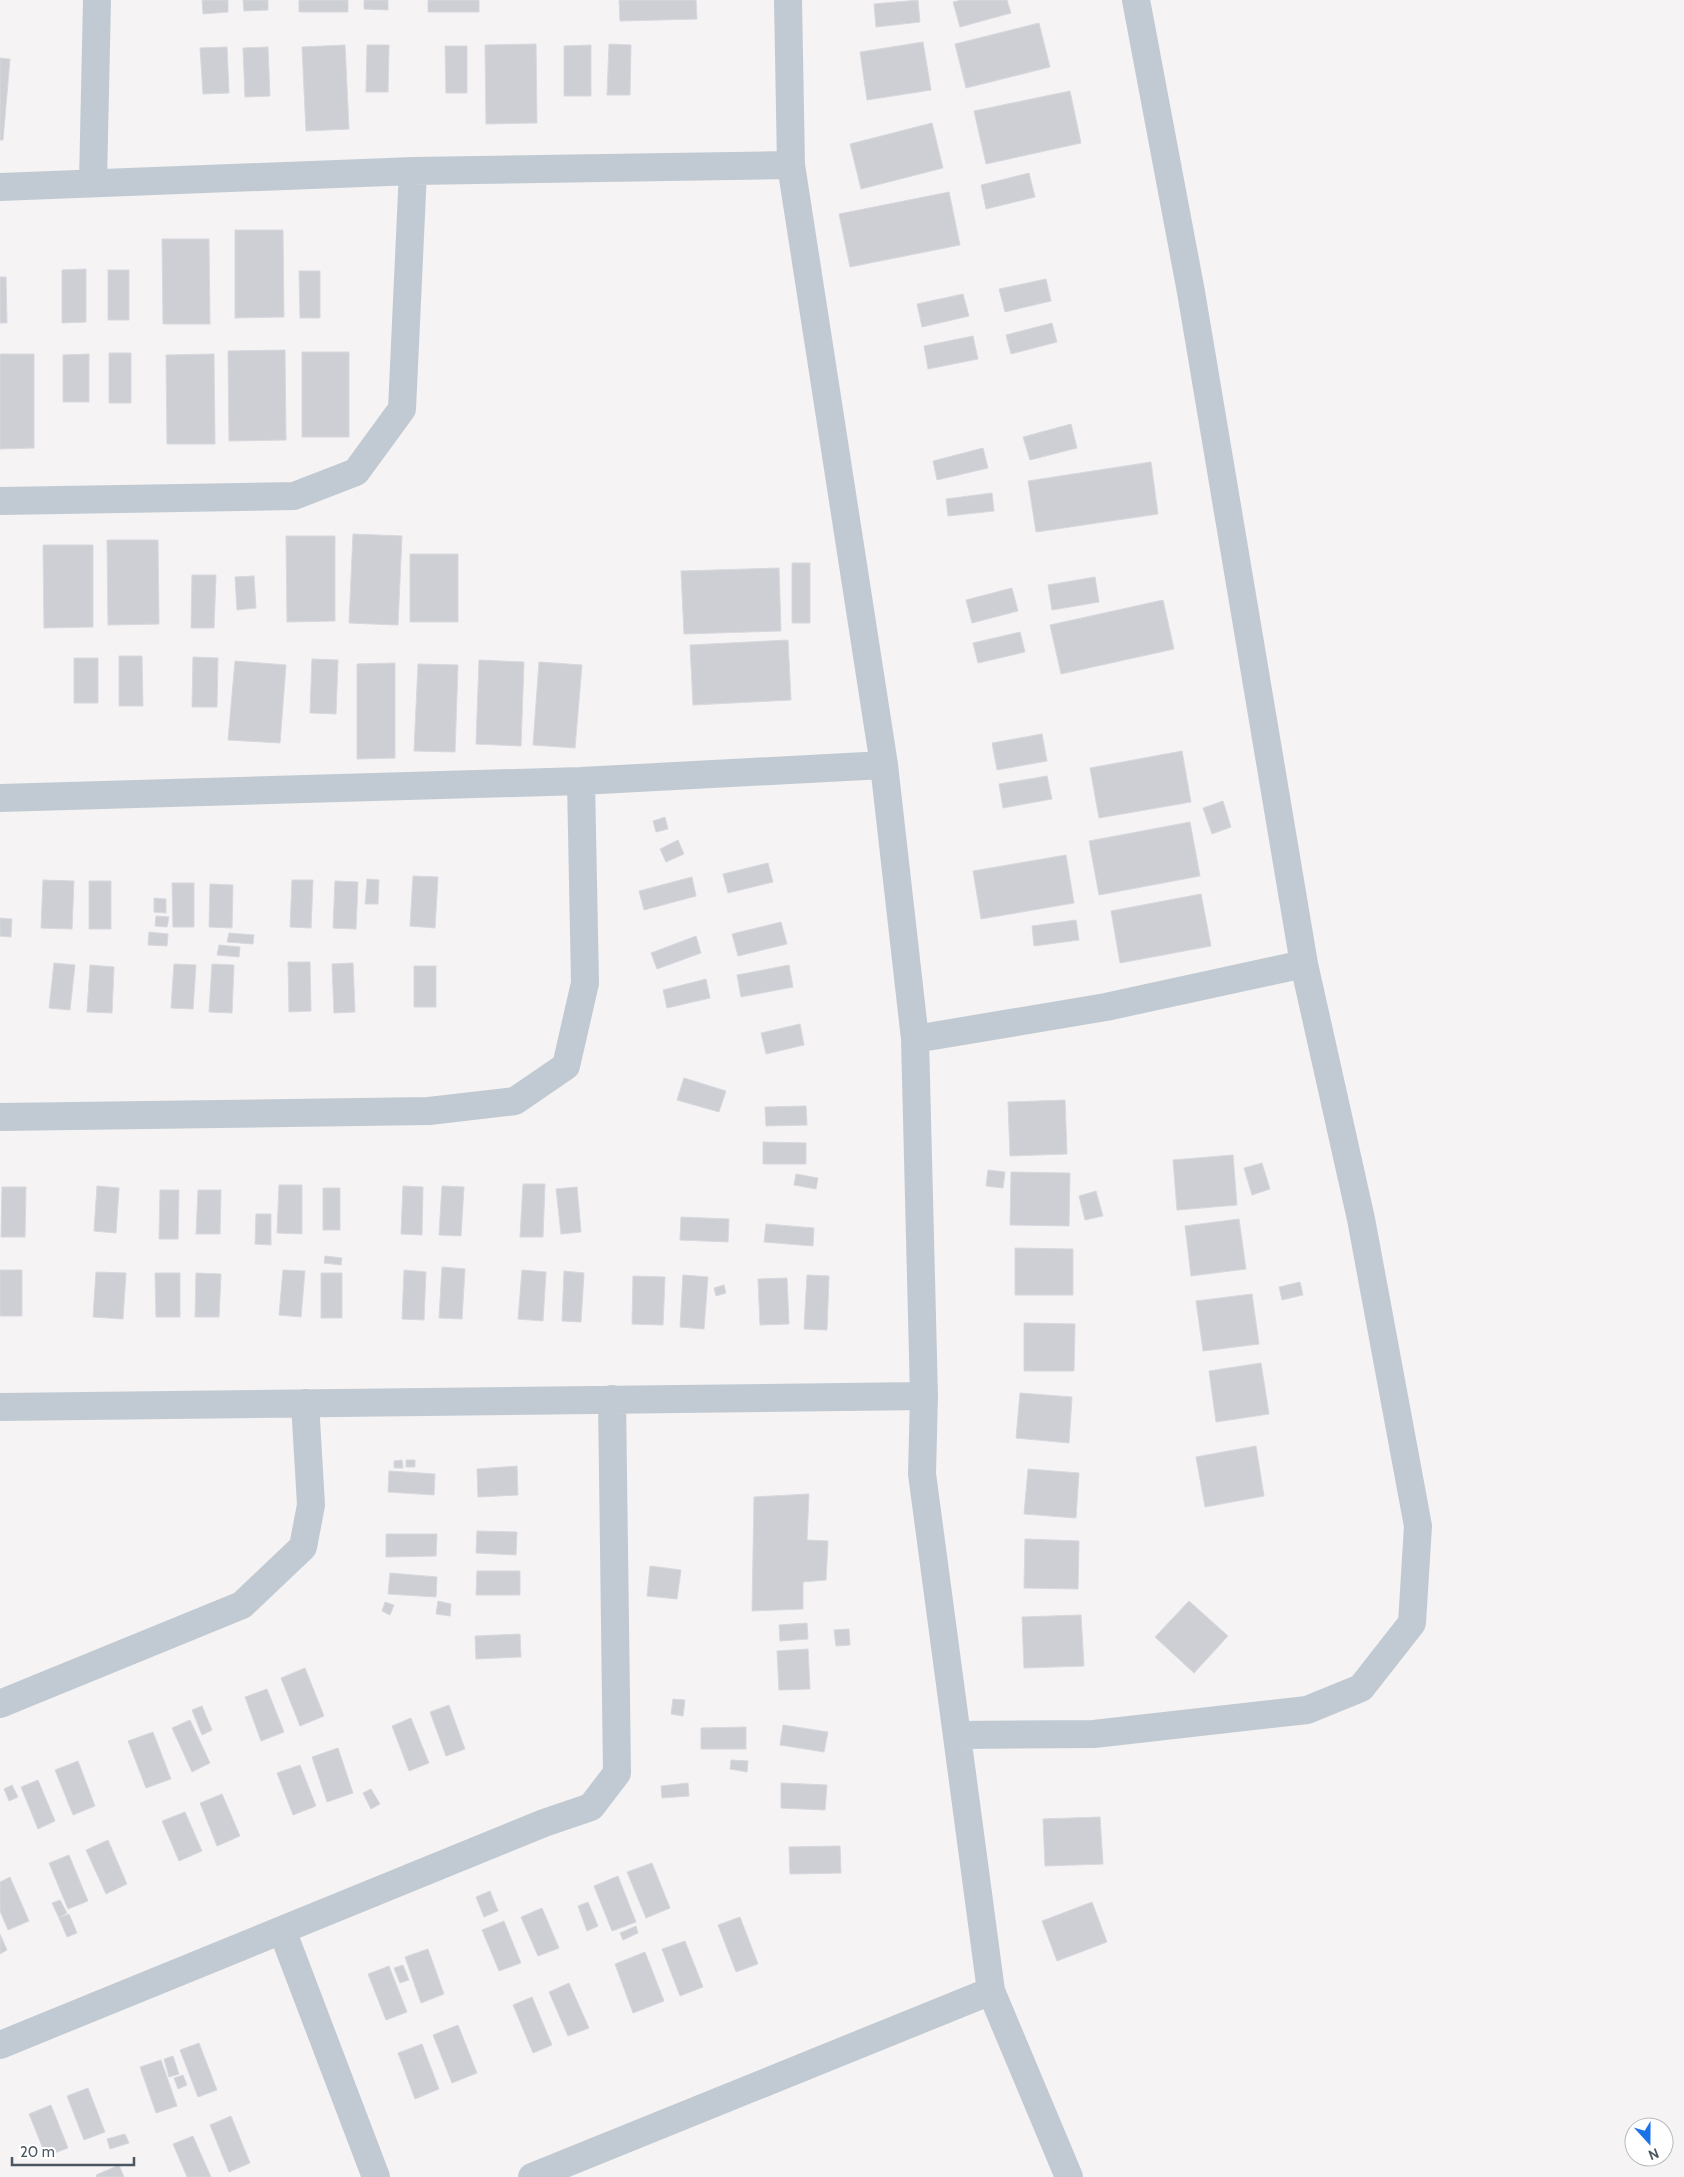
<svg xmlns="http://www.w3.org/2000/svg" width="1684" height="2177" viewBox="0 0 1684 2177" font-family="Cabin,sans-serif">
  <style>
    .building { fill: #cdcfd5; stroke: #d7d9de }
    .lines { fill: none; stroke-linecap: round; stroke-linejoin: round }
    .minor { stroke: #c1cad2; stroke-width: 28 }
  </style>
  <rect width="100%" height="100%" fill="#f5f3f3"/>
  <path class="building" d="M202 0H228V12L203 14Z
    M243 0H268V10L244 11Z
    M299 0H348V12H299Z
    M364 0H388V10L364 9Z
    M428 0H479V12H428Z
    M619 0H696L697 19 620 21Z
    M918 0 920 22 876 27 874 4Z
    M961 0H1007L1011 13 960 27 953 2Z
    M1039 23 1050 67 966 88 955 44Z
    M923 42 931 90 867 100 860 52Z
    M536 44 537 123 486 124 485 45Z
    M609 44 631 45 630 95H607Z
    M345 45 349 129 306 131 302 47Z
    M367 45H389L388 92H366Z
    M591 45V96H564V46Z
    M445 46H467V93H446Z
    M227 47 229 93 203 94 200 48Z
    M268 47 270 96 245 97 243 48Z
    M0 58 10 59 3 140H0Z
    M1070 91 1081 143 986 164 974 111Z
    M932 123 943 168 861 189 850 144Z
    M1029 173 1035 197 986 209 981 185Z
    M949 192 960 245 850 267 839 214Z
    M235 230H283L284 317 235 318Z
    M162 239H209L210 324H163Z
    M86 269V322L62 323V270Z
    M108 270H129V320H108Z
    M299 271H320V318H300Z
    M0 277H6L7 323H0Z
    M1046 279 1051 301 1005 312 999 289Z
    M963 294 969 316 922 327 917 304Z
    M1052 323 1057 342 1011 354 1006 335Z
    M973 336 978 359 928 369 924 346Z
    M285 350 286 440 229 441 228 351Z
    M302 352H349V437H302Z
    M109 353H131V403H109Z
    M0 354H34V448L0 449Z
    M89 354V402H63V355Z
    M214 354 215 444H167L166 355Z
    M1071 424 1077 448 1030 460 1023 437Z
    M983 448 988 468 937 480 933 461Z
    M1151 462 1158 514 1036 532 1028 481Z
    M992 493 994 511 948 516 946 499Z
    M353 534 402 536 398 625 349 623Z
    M286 536H335V621L287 622Z
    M107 540H158L159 624 108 625Z
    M43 545H93V627L44 628Z
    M410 554H458V622H410Z
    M792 563H810V623H792Z
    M779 568 781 631 684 634 681 571Z
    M192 575H216L214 628H191Z
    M254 576 256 608 237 610 235 577Z
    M1095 577 1099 602 1052 610 1048 585Z
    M1012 588 1018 611 972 623 966 600Z
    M1163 600 1174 649 1061 674 1050 625Z
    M1020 632 1025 652 978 663 973 643Z
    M788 640 791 700 693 705 690 645Z
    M119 656H142L143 706H119Z
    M193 657 218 658 217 707H192Z
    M74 658H98V703H74Z
    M312 659 338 660 336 714 310 713Z
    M479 660 524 662 521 746 476 744Z
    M235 661 286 665 280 743 228 740Z
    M539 662 582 665 575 748 533 745Z
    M395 663V758L357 759V664Z
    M418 664 458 665 455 752 414 751Z
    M1042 734 1047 761 997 770 992 743Z
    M1182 751 1191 802 1099 818 1090 768Z
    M1047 776 1052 799 1003 808 999 784Z
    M1223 801 1231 827 1212 834 1203 808Z
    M665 817 668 829 656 832 653 821Z
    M1190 822 1200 876 1099 895 1089 841Z
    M678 840 684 854 666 862 660 849Z
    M1066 855 1074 903 981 919 973 871Z
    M768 863 773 882 728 893 723 874Z
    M413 876 438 877 435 928 410 926Z
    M692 877 696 896 644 910 639 891Z
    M367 879 379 880 378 904H365Z
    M43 880 74 881 72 929 41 928Z
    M292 880H313L311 928 290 927Z
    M89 881H111V929H89Z
    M335 881 358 882 356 929 333 928Z
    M172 883H194V927H173Z
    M210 884 233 885 232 928 209 927Z
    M1201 894 1211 946 1120 963 1111 911Z
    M154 898 166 899V913L154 912Z
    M156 916 169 917 167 927 155 926Z
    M0 918 12 919 11 937 0 936Z
    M1076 920 1079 940 1034 946 1032 926Z
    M781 922 787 944 738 956 732 934Z
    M149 932 168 934 167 946 148 945Z
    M229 933 254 935 253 944 227 942Z
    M696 936 701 953 657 969 651 953Z
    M219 945 240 947 239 957 217 955Z
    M288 962H310L311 1011 289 1012Z
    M54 963 75 965 70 1010 49 1008Z
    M353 963 355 1012 334 1013 332 964Z
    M174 964 196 965 193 1009 171 1008Z
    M212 964 234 965 232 1013 209 1012Z
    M90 965 114 967 112 1013 87 1012Z
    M789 965 793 987 741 997 737 975Z
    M414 966H436V1007H414Z
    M706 979 710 998 667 1008 663 990Z
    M800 1024 804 1045 766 1054 761 1033Z
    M684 1078 726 1091 719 1112 677 1100Z
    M1065 1100 1067 1154 1010 1156 1008 1102Z
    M806 1106 807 1125 766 1126 765 1107Z
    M763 1142 806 1143V1164H763Z
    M1233 1155 1237 1205 1177 1210 1173 1160Z
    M1262 1163 1270 1189 1252 1195 1244 1168Z
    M988 1170 1005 1172 1003 1188 986 1186Z
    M1011 1172 1070 1173 1069 1226 1010 1225Z
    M796 1174 818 1178 816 1189 794 1185Z
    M523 1184H545L543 1237H520Z
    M279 1185H302V1234L277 1233Z
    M97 1186 119 1188 116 1233 94 1231Z
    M403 1186 423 1187 422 1235 401 1234Z
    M442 1186 464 1187 461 1236 439 1235Z
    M2 1187H26L25 1237H1Z
    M577 1187 581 1232 561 1234 556 1189Z
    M323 1188H340V1230H323Z
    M160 1190H179L178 1239H159Z
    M198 1190H221L220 1234H196Z
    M1096 1191 1103 1216 1085 1220 1079 1196Z
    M256 1214H271V1245L255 1244Z
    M681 1217 729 1219 728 1242 680 1240Z
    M1239 1219 1246 1269 1191 1276 1185 1226Z
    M766 1224 814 1228 813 1246 764 1242Z
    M1015 1248 1073 1249V1295H1015Z
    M325 1256 342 1258 341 1265 324 1263Z
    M442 1267 465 1269 462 1319 439 1318Z
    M0 1270H22V1316H0Z
    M283 1270 305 1271 301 1317 279 1315Z
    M404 1270 426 1272 424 1320 402 1319Z
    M522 1270 546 1272 543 1321 518 1319Z
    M564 1271 584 1273 581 1322 562 1321Z
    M96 1272 126 1273 123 1319 93 1317Z
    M155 1273H180V1317H156Z
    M196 1273 221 1274 219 1317H195Z
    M321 1273H342V1318H321Z
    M683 1275 708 1277 704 1329 680 1327Z
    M807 1275 829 1276 827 1330 804 1329Z
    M633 1276 665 1277 663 1325 632 1324Z
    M787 1278 789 1324 760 1325 758 1279Z
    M1300 1282 1303 1295 1282 1300 1279 1287Z
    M724 1285 726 1293 716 1296 714 1288Z
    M1252 1294 1259 1344 1203 1351 1196 1301Z
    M1024 1323 1075 1324 1074 1371H1024Z
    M1261 1363 1269 1414 1216 1422 1209 1371Z
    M1020 1393 1072 1397 1069 1443 1016 1438Z
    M1256 1446 1264 1496 1205 1507 1196 1457Z
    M402 1460 403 1468H394V1461Z
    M406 1460H415V1467H406Z
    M517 1466 518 1495 478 1497 477 1469Z
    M1028 1469 1079 1473 1076 1518 1024 1514Z
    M389 1471 435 1474 434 1495 388 1492Z
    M809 1494 807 1540 828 1541 826 1580 803 1582V1609L752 1611 754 1497Z
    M477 1531 517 1532 516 1555 476 1553Z
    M386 1534H437L436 1556 386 1557Z
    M1025 1539 1079 1541 1078 1589 1024 1588Z
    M650 1566 681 1570 677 1599 647 1596Z
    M477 1571H520V1595H476Z
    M390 1573 437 1577 436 1597 388 1594Z
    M438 1601 451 1604 450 1616 436 1614Z
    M1189 1601 1228 1636 1194 1673 1155 1637Z
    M385 1602 394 1605 390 1615 382 1611Z
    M1081 1615 1084 1666 1024 1668 1022 1617Z
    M807 1623 808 1639 780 1641 779 1625Z
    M849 1629 850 1645 836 1646 834 1630Z
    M520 1634 521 1657 476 1659 475 1636Z
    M808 1649 810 1689 779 1690 777 1651Z
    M305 1668 324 1716 300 1726 281 1678Z
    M267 1689 284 1732 261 1741 245 1697Z
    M673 1699 685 1700 683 1716 671 1714Z
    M449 1705 465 1749 446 1756 430 1712Z
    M202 1706 212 1730 202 1735 192 1710Z
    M411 1718 429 1763 409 1771 392 1726Z
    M190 1720 210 1763 192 1772 172 1728Z
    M783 1725 828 1732 824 1752 780 1745Z
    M746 1727V1749H701V1728Z
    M153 1732 171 1779 146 1788 128 1741Z
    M338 1748 353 1793 327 1802 312 1757Z
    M731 1760 748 1761 747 1772 730 1769Z
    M78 1761 95 1806 73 1815 55 1770Z
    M300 1765 316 1806 293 1815 277 1773Z
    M38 1780 55 1821 38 1829 21 1787Z
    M688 1783 689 1796 662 1798 661 1786Z
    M781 1783 827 1785 825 1810 781 1808Z
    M12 1785 18 1797 9 1801 4 1789Z
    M371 1789 380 1804 371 1809 363 1793Z
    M222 1794 240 1836 217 1846 200 1803Z
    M185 1812 202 1851 179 1861 162 1821Z
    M1100 1817 1103 1864 1045 1866 1043 1819Z
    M108 1840 127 1884 106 1894 86 1850Z
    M840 1846 841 1873 790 1874 789 1847Z
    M69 1855 88 1901 68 1909 49 1863Z
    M652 1863 670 1908 646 1918 627 1872Z
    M618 1876 636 1922 612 1931 594 1886Z
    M10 1877 29 1921 8 1930 0 1911V1882Z
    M490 1891 498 1911 484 1917 476 1897Z
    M60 1900 67 1913 59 1918 52 1903Z
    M588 1902 598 1926 587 1931 578 1906Z
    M1092 1902 1107 1942 1057 1961 1042 1921Z
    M542 1908 559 1948 538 1956 521 1917Z
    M69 1914 77 1933 67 1937 59 1918Z
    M740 1917 758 1964 736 1972 718 1925Z
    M504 1921 521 1963 499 1971 482 1930Z
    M636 1926 638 1933 623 1940 620 1933Z
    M0 1934 7 1950 0 1954Z
    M685 1941 703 1987 680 1996 662 1949Z
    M428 1949 444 1994 421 2003 405 1957Z
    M645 1952 664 2001 633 2013 615 1964Z
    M403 1965 409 1980 400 1983 394 1968Z
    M389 1966 407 2012 386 2020 368 1974Z
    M569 1983 589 2028 568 2036 549 1992Z
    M532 1997 552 2045 533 2053 513 2005Z
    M458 2025 477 2073 452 2083 433 2035Z
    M199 2043 217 2090 198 2097 180 2050Z
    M422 2044 439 2089 415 2099 398 2053Z
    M173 2056 179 2074 169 2077 164 2059Z
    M161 2060 177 2106 156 2113 140 2067Z
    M183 2075 187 2085 178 2089 174 2078Z
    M88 2088 105 2132 84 2140 67 2096Z
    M51 2105 68 2148 46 2156 29 2114Z
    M231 2116 250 2163 229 2172 210 2125Z
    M125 2134 129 2143 110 2149 107 2139Z
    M193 2136 211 2177H187L173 2144Z
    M119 2165 124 2177H97L96 2175Z"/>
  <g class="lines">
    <path class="minor" d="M788 0 791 165 884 765 915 1039 924 1396 922 1474 991 1991 1069 2177
      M93 182 97 0
      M0 187 413 171 791 165
      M0 501 294 496 356 472 402 409 413 171
      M0 798 581 781 884 765
      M915 1039 1106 1007 1304 964
      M0 1117 429 1111 515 1101 566 1066 585 983 581 781
      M0 1407 924 1396
      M0 1704 242 1605 303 1547 311 1505 305 1403
      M958 1735 1094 1734 1307 1710 1361 1688 1412 1623 1418 1526 1361 1219 1304 964 1191 292 1136 0
      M282 1930 376 2177
      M0 2045 544 1823 591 1807 617 1773 612 1399
      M532 2177 991 1991"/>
  </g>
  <g transform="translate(1649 2142) rotate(159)"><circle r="24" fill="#ffffff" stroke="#b7bbc0"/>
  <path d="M0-4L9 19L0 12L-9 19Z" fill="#1a73e8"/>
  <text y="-8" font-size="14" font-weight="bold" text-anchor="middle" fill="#4a5661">N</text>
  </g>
  <path d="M12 2157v8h122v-8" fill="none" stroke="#4a5661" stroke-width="2.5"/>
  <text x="20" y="2157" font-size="15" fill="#4a5661" stroke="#ffffff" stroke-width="4" paint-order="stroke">20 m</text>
</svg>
